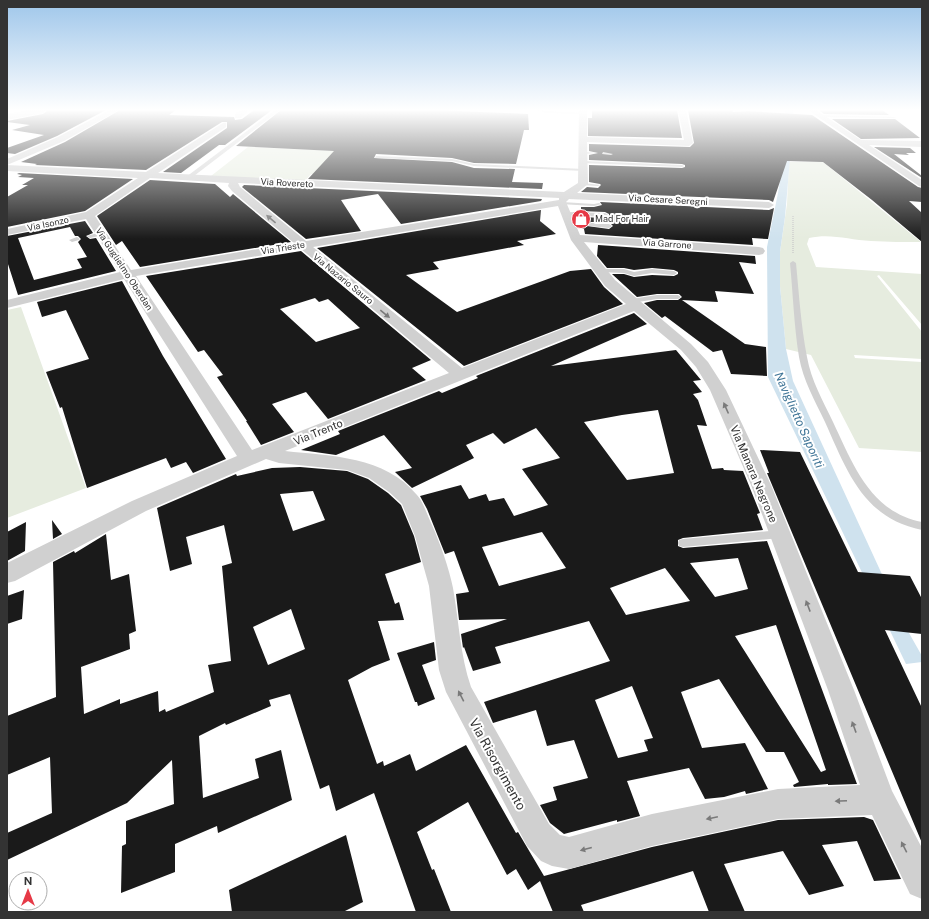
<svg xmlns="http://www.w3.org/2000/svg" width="929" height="919" viewBox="0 0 929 919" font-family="'Public Sans',sans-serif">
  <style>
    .green { fill: #e6ecdf }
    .water { fill: #cfe2ee }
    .building { fill: #1a1a1a; fill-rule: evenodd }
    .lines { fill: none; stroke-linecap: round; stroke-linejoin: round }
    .path { stroke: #cdcdcd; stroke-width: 1.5; stroke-dasharray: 1 1; stroke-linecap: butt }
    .service { fill: #d0d0d0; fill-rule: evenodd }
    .minor { fill: #d0d0d0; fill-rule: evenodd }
    .tertiary { fill: #d0d0d0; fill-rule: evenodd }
    .oneway { fill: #7a7a7a }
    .labels { text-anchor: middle; stroke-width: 4; stroke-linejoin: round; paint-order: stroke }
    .far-street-label { font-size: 9px; fill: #333; stroke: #fff }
    .far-poi-label { font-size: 9px; fill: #333; stroke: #fff; text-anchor: start }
    .street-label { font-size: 11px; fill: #333; stroke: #fff }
    .water-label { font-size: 12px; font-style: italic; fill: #3f7597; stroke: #fff }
    .near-street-label { font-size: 13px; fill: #333; stroke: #fff }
  </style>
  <rect width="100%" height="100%" fill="#fff"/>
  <path class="green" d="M248 147 359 152 340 175 311 174 305 181 211 176Z
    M789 162H823L921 242C905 242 888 242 871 241 849 240 831 233 809 238L807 244 816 267 922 274V325L879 275 877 276 922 332V359L854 355 855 358 922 362V452L859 448 811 355 786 349 780 286V252L787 204Z
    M21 307 86 488 7 518V310Z"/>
  <path class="water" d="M785 110H793L795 134 791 147 785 217 780 252V286L786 349 793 381 909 633 922 656V662L906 664 768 377 767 247 778 193 783 161Z"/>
  <path class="building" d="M48 110H106L57 136 15 154 7 153V148L44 135 12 130 30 125 7 122V121L43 114Z
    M120 110H176L169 115 234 117 235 120 242 119 254 110H272L225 145H219L181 173 163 172 227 128V122H222L146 170 35 165 37 164 21 162 65 142Z
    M281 110H438L528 114 529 130H524L516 164 474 163 452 158 376 154 374 158 452 162 474 168 515 169 512 182 543 183 542 189 308 179 334 151 236 146Z
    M592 110H677L682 138 588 136V118H592Z
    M688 110H732L733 112 748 111 812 115 918 187 922 188V202L909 201 922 213V242L872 200 823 162 787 161 773 202 769 200 581 192 587 187 598 188 601 185 600 184 589 182V165L682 168 685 167V165L682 164 589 160V155L598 153 589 151V144L690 147 694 143Z
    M819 110H882L889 115 824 114Z
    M832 119H895L920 138 861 139Z
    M874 147 910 148 916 153H906L909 155 894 154 922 176V178Z
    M19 173 133 179 85 211 7 227V197L28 185H22L34 178 18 177 22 175 17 174Z
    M150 180 215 184 230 197 233 194 291 242 140 267 122 241 116 245 97 216Z
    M244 185 542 199 541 201 401 224 378 194 341 200 361 231 306 239 242 187Z
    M600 202 769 210 774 208 768 239 752 238 753 245 585 234 584 229 581 228 587 226 609 229 613 226 609 222H591L587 224 581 221V217L605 218 609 216V214L605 212 581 211V207H594L602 205Z
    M541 210 540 221 556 234 517 241 524 245 433 262 439 269 406 275 457 312 570 271 591 269 604 287 623 304 464 366 317 248Z
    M85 221 93 233 86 236 90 239 96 238 116 271 18 295 7 261V236ZM70 227 75 236H78L81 239 78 242 87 257 77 259 82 268 34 280 18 238Z
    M598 245 755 256 756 264 739 262 754 294 715 291 718 302 682 300 745 344 766 347 767 376 731 374 722 350 713 352 665 316 662 318 644 303 657 300H678L682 297 679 294H657L637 297 612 274H624L634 277 652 275 674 276 678 274V272L674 270 652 268 634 270 624 268H607L597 256Z
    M301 251 431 360 412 368 426 380 328 419 306 392 272 404 294 432 261 445 246 421H247L217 377 223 375 204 350 198 352 146 276ZM315 298 319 302 328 299 360 328 316 342 280 309Z
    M122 281 163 356 226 459 193 473 186 462 171 468 166 458 87 488 62 407 60 408 46 372 89 359 66 310 42 317 37 302Z
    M634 313 647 324 551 366 676 350 701 380 693 381 702 392 693 394 698 400 707 426 697 425 712 469 723 468 724 470 743 471 760 513 757 514 763 530 683 538 678 540V546L683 548 767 541 857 784 828 785V784L794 787 793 785 799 782 784 752H766L719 679 681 692 702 748 745 743 768 789 746 794 745 791 724 797 705 799 689 768 627 781 640 816 617 822V820L564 834 550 823 540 805 557 800 553 787 588 778 574 740 547 746 536 710 493 723 484 702 610 661 589 621 495 647 501 663 473 671 464 647 463 648 461 634 507 619 459 620 456 594 469 592 454 551 445 554 427 509 420 496 461 485 469 499 486 494 489 501 504 498 514 516 548 505 522 469 560 458 536 428 504 444 493 433 466 445 474 458 412 488 395 472 412 468 384 435 336 455 301 450 340 434 338 431 439 391 442 393 478 378 476 376ZM658 410 674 473 627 480 584 422 622 415ZM542 532 566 568 499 586 482 547ZM738 558 748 589 715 597 690 563ZM665 568 690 601 626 615 610 588ZM776 625 826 770 821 772 735 636ZM632 686 653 738 644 740 648 751 618 758 595 700Z
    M760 450 800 452 858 572 910 576 922 599V634L885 630 922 708V843L767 473H769Z
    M300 467 347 471 368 479 388 493 401 505 414 536 421 562 385 574 395 604 399 602 404 620 378 621 390 660 372 667 348 680 377 764 383 761 384 766 410 754 416 771 466 745 516 833 518 832 544 876 652 847 778 820 864 817 873 820 901 879 874 881 857 841 822 845 844 886 809 895 783 851 724 864 745 912H709L693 871 581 905 584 912H553L540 881 528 890 516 869 507 875 468 802 417 832 432 870 434 869 451 912H416L374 793 336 811 329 785 320 789 290 694 269 700 271 706 226 725 225 723 199 736 203 798 259 778 255 759 281 750 292 800 218 833 217 826 175 844V872L121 893 122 846 126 844V821L174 804 172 760 127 803 7 860V833L52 813 50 757 7 775V716L56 697 53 562 74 551 75 553 106 534 111 580 129 574 136 631 129 634 130 649 81 667 84 714 120 699V704L158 691 159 712 165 709 166 712 214 692 208 665 231 661 222 566 232 563 224 525 186 537 192 564 170 571 157 508 236 474 237 476 272 468ZM313 491 325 520 293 531 280 494ZM291 609 305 649 268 665 253 627Z
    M52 520 62 534 53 539Z
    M26 522 25 551 7 561V532Z
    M24 590 22 619 7 624V596Z
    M434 642 436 660 422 665 435 699 418 706 417 702H415L397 653Z
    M346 835 363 902 343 912H232L229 890Z"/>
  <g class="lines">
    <path class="path" d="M793 216V253"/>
    <path class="service" d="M275 110H280L190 179H186V177Z
      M535 110 583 113 585 114 547 113Z
      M819 115 894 117 896 118 818 117Z
      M584 152 597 153 583 154Z
      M603 152 613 154 611 155 602 154Z
      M376 156 452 159 474 164 584 169 586 170 584 171 474 166 452 161 375 158Z
      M584 161 682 165 684 166 682 167 582 163Z
      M583 183 600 185 598 186 581 185Z
      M562 202 594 204 599 203 601 204 594 206 560 204V203Z
      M566 212 605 213 608 215 605 217 564 215V213Z
      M570 222 583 223 586 225 583 227 568 225V223Z
      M591 223 609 224 612 226 609 228 589 226 588 225Z
      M101 232 104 234 103 235 90 238 87 236Z
      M77 237 80 239 79 240 72 242 69 240Z
      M793 261 796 263C799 294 801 326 807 357 811 380 823 401 833 422 853 464 870 512 922 522V530C863 518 847 471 825 422 815 401 803 380 799 357 794 326 793 294 790 263Z
      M602 269H624L634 272 652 269 674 271 677 273 674 275 652 273 634 276 624 273 600 272 599 271Z
      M657 295H678L681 297 678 299H657L632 303 629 301 632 299Z
      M780 530 784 531 785 534 784 537 780 538 683 547 679 546 678 543 679 540 683 539Z"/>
    <path class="minor" d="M110 110H119L64 141 7 165V159L58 137Z
      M241 110H249L241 118H235V114Z
      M579 110H587V137L684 140 678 110H686L693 143 689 146 587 142 588 184 577 193 769 202 774 205 769 208 569 199 566 202 580 235 759 247 763 248 765 251 763 254 759 255 584 242 615 280 691 344 708 362 726 390 771 485 854 690 892 791 922 848V899L910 894 872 815 778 819 652 846 569 869 552 866 541 861 527 846 446 692 439 670 429 586 415 536 402 504 389 492 369 478 347 470 279 463 266 459 146 511 15 581 7 583V563L132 501 237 456 124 279 7 308V300L120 272 86 219 7 235V229L86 212 138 178 7 171V165L146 172 223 123H226V127L158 173 564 192 578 183ZM150 178 229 183 228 186 232 191 294 243 131 270 95 216ZM238 183 559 198V200L306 241 240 187ZM558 206 571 240 605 286 626 304 462 368 313 247ZM301 249 449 373 252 450 136 276ZM634 311 681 350 696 367 710 390 751 485 828 690 860 785 778 789 652 814 569 837 560 835 549 824 471 687C460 655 459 621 453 588 449 568 440 543 432 525 427 515 424 503 417 495 385 456 331 456 285 451Z
      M808 110H816L861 140 922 141V147L869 145 922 180V187L919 186Z"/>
    <path class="tertiary" d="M28 110H47L43 113 7 120V114Z"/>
  </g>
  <defs><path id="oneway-solid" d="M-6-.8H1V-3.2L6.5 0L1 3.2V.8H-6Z"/></defs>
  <g class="oneway">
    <use href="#oneway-solid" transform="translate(271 219) rotate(-140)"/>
    <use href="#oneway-solid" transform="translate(385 314) rotate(39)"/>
    <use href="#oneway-solid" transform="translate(726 408) rotate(-114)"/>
    <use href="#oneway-solid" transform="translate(808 606) rotate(-111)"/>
    <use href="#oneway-solid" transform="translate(461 696) rotate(-117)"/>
    <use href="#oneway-solid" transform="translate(854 727) rotate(-110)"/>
    <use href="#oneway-solid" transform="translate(841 801) rotate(177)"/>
    <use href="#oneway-solid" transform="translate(712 818) rotate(168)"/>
    <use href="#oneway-solid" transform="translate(904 847) rotate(-117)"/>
    <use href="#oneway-solid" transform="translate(586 849) rotate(165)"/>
  </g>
  <linearGradient id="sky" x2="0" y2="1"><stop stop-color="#9ec6ea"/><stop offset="0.46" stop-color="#fff"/><stop offset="1" stop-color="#fff" stop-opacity="0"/></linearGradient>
  <rect width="929" height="239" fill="url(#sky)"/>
  <defs>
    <symbol id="shop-disc" viewBox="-11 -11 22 22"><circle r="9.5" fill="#e63946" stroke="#fff"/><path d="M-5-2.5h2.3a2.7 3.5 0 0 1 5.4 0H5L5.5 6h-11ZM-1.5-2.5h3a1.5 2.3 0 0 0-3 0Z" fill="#fff"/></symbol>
  </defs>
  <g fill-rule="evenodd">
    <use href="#shop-disc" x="570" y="208" width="22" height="22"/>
  </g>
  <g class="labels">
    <g class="far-street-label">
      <text transform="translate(287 183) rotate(3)" y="3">Via Rovereto</text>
      <text transform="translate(668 200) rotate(3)" y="3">Via Cesare Seregni</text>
      <text transform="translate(48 224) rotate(-12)" y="3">Via Isonzo</text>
      <text transform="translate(667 244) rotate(4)" y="3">Via Garrone</text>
      <text transform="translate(283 248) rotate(-9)" y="3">Via Trieste</text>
      <text transform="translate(124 269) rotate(57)" y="3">Via Guglielmo Oberdan</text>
      <text transform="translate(343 279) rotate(39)" y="3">Via Nazario Sauro</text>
    </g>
    <g class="far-poi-label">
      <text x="595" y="222">Mad For Hair</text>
    </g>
    <g class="street-label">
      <text transform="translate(318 432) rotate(-22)" y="4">Via Trento</text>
      <text transform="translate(754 474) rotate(67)" y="4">Via Manara Negrone</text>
    </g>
    <g class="water-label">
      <text transform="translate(799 420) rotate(66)" y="4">Naviglietto Saporiti</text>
    </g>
    <g class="near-street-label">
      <text transform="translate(498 764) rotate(61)" y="5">Via Risorgimento</text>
    </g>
  </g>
  <rect width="929" height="919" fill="none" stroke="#333333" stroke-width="16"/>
  <g transform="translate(28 891)"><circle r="19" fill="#ffffff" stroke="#adadad"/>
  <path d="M0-3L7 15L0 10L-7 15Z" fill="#e63946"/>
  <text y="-6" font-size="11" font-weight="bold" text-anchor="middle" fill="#333333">N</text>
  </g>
</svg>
